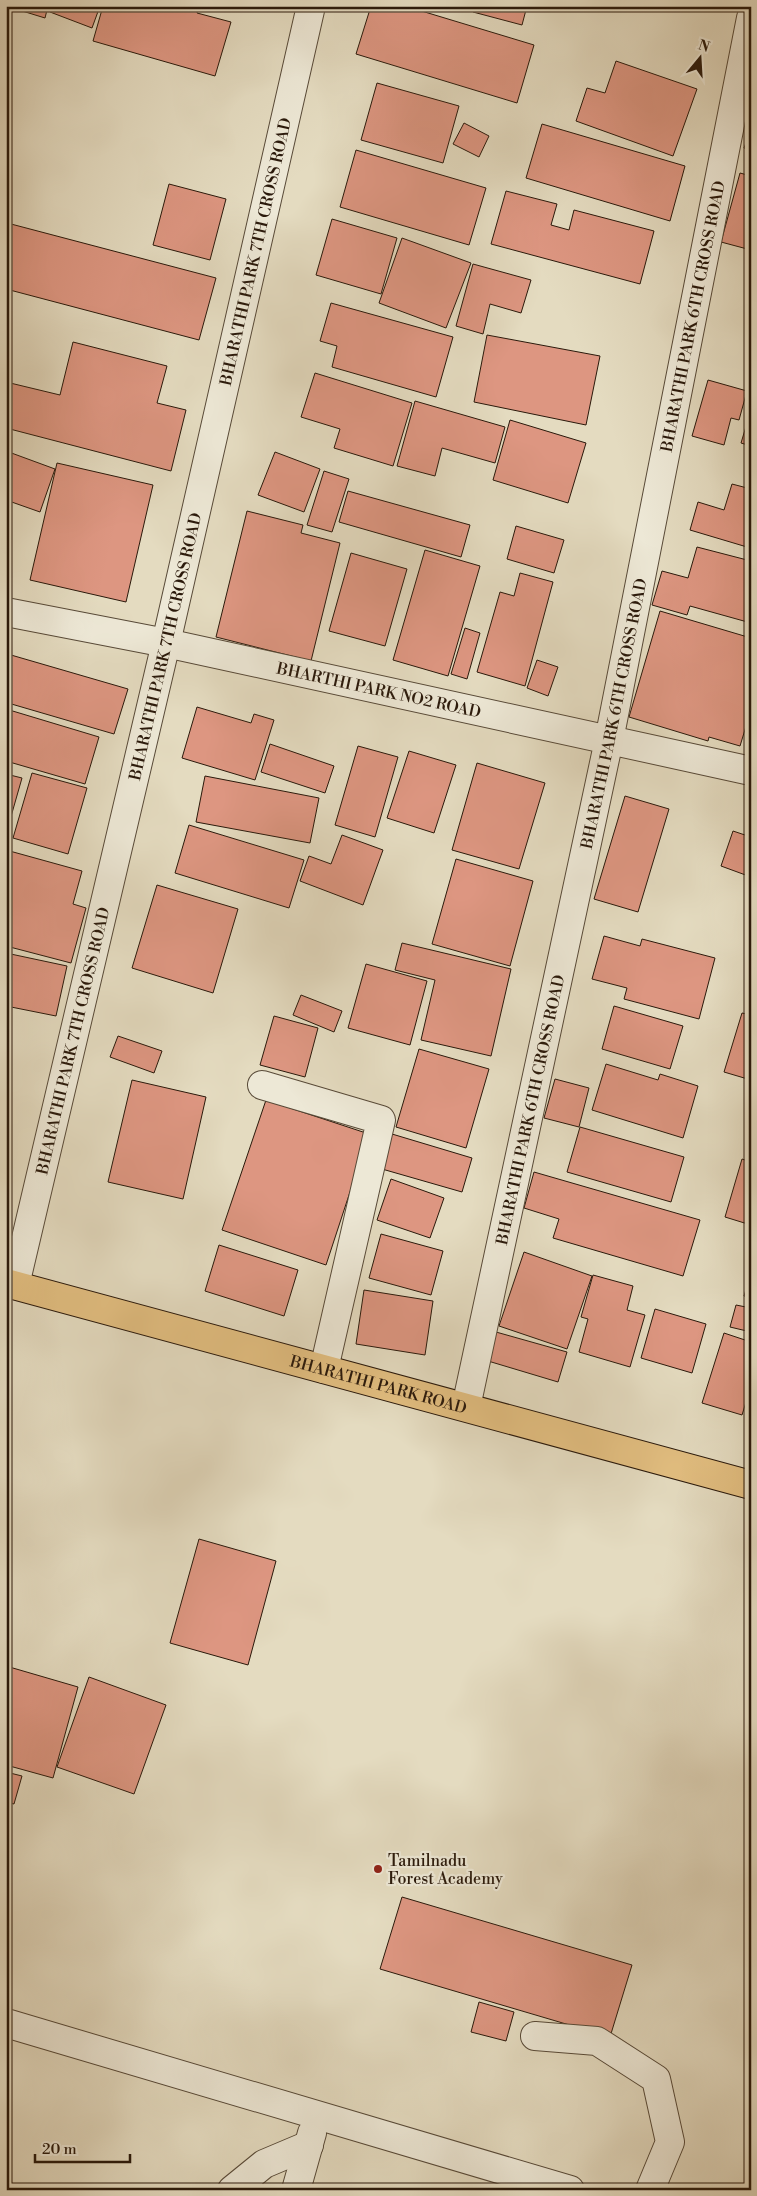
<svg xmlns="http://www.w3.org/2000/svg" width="757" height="2196" viewBox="0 0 757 2196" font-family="'Libre Bodoni',serif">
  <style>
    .building { fill: #dd9681; stroke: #2a190b }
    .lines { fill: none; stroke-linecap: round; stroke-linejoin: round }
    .minor-casing { stroke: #584a38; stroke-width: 30 }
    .major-casing { stroke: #2a190b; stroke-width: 30 }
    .minor { stroke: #ede8d6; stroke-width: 28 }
    .major { stroke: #e2be80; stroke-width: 28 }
    .poi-dot { fill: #8f2418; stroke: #ede8d6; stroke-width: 2 }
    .labels { text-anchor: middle; stroke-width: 4.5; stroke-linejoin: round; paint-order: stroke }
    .street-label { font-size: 16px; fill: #2a190b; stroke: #ede8d6 }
    .poi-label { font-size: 16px; fill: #2a190b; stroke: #ede8d6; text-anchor: start }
  </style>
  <rect width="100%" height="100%" fill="#e4dbc0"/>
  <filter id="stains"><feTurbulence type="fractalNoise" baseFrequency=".004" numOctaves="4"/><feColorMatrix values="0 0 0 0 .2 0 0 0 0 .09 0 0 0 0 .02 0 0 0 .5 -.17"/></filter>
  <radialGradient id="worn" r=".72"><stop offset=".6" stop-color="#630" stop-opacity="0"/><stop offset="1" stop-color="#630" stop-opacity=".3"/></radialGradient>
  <path class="building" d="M6 6H48L45 18Z
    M53 6H100L92 28 50 12Z
    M103 6H199L197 13 231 22 215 76 93 41Z
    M371 6H405L534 45 517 103 356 54Z
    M475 6H527L522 25 473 12Z
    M616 61 697 89 673 156 576 121 587 88 605 93Z
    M377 83 459 106 443 163 361 140Z
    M464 123 489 136 479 157 453 144Z
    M542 124 685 166 670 221 526 178Z
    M751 129V151L744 148Z
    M356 150 486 188 469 245 340 207Z
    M740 173 751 176V250L721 242Z
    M169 184 226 199 210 260 153 245Z
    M506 191 557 204 551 225 569 230 574 210 654 231 640 284 491 244Z
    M332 219 397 238 381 294 316 275Z
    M11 224 216 278 199 340 6 289V240Z
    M402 238 471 263 446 328 379 303Z
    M473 264 531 280 521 313 490 304 483 334 456 326Z
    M331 303 453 337 436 397 332 367 337 346 320 341Z
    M487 335 600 356 586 425 474 402Z
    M73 342 167 366 157 403 186 410 171 471 6 428V382L60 395Z
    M315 373 412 403 393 466 334 448 340 429 301 417Z
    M708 380 747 391 739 420 731 418 724 445 692 436Z
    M415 401 505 427 495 463 442 448 435 476 397 466Z
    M751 410V446L741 443Z
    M510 420 586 443 568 503 493 480Z
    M6 451 55 469 40 512 6 500Z
    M275 452 320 469 304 512 258 495Z
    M57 463 153 485 126 602 30 580Z
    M324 471 349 479 332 532 307 525Z
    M732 484 751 489V535L747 547 690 530 698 502 724 510Z
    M348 491 470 525 461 557 339 522Z
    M247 511 303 525 301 533 340 543 311 661 216 637Z
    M516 526 564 540 554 573 507 559Z
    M697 547 751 561V623L690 606 687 615 652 605 662 571 688 578Z
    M425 550 480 566 448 676 393 660Z
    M351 553 407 569 385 646 329 631Z
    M520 573 553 582 525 686 477 672 500 592 514 596Z
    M660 611 751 638V710L740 746 709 737 708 741 629 717Z
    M465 628 480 633 467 679 451 674Z
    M11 655 128 689 114 734 8 703 6 708V666Z
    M537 660 558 667 548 696 527 688Z
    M197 707 251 723 254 714 274 720 255 780 182 758Z
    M6 709 99 737 85 784 6 761Z
    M270 744 334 766 325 793 261 772Z
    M358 746 398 757 375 837 335 825Z
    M409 751 456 765 434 833 387 818Z
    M477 763 545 783 519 869 452 850Z
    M32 773 87 788 68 854 13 838Z
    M6 774 22 778 6 834Z
    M205 776 319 798 310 843 196 822Z
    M625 796 669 809 638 912 594 899Z
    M189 825 304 860 289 908 175 873Z
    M733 831 751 837V877L721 866Z
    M342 835 383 850 363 905 300 881 309 856 331 864Z
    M6 850 82 871 73 904 86 908 71 963 6 946Z
    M456 859 533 881 510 966 432 944Z
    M157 885 238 909 213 993 132 968Z
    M604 936 640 946 642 939 715 958 699 1019 624 999 627 988 592 979Z
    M402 943 511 969 491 1056 421 1040 435 980 395 970Z
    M6 953 67 966 56 1016 6 1006Z
    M366 964 427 981 410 1045 348 1028Z
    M301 995 342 1011 334 1032 293 1015Z
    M614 1006 683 1026 670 1069 602 1049Z
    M742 1013 751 1015V1080L724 1072Z
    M274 1016 318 1028 305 1077 260 1065Z
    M118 1036 162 1051 154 1073 110 1057Z
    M419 1049 489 1069 466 1148 396 1127Z
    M606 1064 658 1080 660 1074 698 1086 683 1138 592 1110Z
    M555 1079 589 1088 579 1127 544 1118Z
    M132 1080 206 1097 183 1199 108 1182Z
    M266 1100 369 1134 326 1265 222 1230Z
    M580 1127 684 1157 671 1202 567 1172Z
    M392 1134 472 1158 462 1192 382 1169Z
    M742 1159 751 1162V1225L725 1217Z
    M534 1172 700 1220 683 1276 553 1238 559 1219 524 1208Z
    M391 1179 444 1198 430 1238 377 1220Z
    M381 1234 443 1251 431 1295 369 1278Z
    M219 1245 298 1270 284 1316 205 1291Z
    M524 1252 592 1276 567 1349 499 1326Z
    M751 1273V1298L744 1296Z
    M593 1275 633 1286 627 1310 645 1315 630 1367 579 1352 588 1319 581 1317Z
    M364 1290 433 1301 425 1355 356 1344Z
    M736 1305 751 1308V1332L730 1327Z
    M655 1309 706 1324 692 1373 641 1358Z
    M496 1332 567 1352 558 1382 488 1361Z
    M724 1333 751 1342V1386L742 1415 702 1403Z
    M199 1539 276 1561 248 1665 170 1643Z
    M6 1666 78 1687 53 1778 6 1765Z
    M89 1677 166 1705 134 1794 57 1767Z
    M6 1772 22 1776 14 1804 6 1802Z
    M402 1897 632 1965 610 2037 380 1969Z
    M479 2002 514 2012 506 2041 471 2032Z"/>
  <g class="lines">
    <defs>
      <g id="minor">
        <path id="s1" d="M6 612 166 643 751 771"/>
        <path d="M262 1085 381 1120 324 1369"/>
        <path id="s2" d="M15 1285 166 643 311 6"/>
        <path id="s3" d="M466 1407 609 740 751 18"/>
        <path d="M6 2023 570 2190"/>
        <path d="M535 2036 597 2041 656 2079 670 2142 650 2190"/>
        <path d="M232 2190 264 2164 309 2145"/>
        <path d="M296 2190 312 2133"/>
      </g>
      <g id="major">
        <path id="s4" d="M6 1283 751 1485"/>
      </g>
    </defs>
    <use href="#minor" class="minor-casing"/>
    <use href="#major" class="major-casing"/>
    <use href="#minor" class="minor"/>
    <use href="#major" class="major"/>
  </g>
  <circle class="poi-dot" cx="378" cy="1869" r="5"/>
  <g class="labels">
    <g class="street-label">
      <text dy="6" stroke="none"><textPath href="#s2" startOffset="1061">BHARATHI PARK 7TH CROSS ROAD</textPath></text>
      <text dy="6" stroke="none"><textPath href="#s3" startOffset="1114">BHARATHI PARK 6TH CROSS ROAD</textPath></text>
      <text dy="6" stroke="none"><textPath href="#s2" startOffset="656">BHARATHI PARK 7TH CROSS ROAD</textPath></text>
      <text dy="6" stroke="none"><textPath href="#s1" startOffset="381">BHARTHI PARK NO2 ROAD</textPath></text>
      <text dy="6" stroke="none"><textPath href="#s3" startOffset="709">BHARATHI PARK 6TH CROSS ROAD</textPath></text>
      <text dy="6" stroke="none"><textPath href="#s2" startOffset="251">BHARATHI PARK 7TH CROSS ROAD</textPath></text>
      <text dy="6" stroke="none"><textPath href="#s3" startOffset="304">BHARATHI PARK 6TH CROSS ROAD</textPath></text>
      <text dy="6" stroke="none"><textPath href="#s4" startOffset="386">BHARATHI PARK ROAD</textPath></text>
    </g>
    <g class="poi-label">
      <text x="388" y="1866">Tamilnadu<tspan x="388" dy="18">Forest Academy</tspan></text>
    </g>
  </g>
  <rect width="757" height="2196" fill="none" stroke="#e4dbc0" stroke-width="25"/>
  <rect x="8" y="8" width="742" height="2181" fill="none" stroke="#2a190b" stroke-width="2.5"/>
  <rect x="12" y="12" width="732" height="2171" fill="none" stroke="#2a190b"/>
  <g transform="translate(700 58) rotate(18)" stroke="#ede8d6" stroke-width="4" paint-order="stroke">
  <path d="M0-4L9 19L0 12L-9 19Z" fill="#2a190b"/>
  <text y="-8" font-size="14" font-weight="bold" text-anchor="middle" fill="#2a190b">N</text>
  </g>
  <path d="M35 2154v8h95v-8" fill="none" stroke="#2a190b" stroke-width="2.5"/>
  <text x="42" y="2154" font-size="15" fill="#2a190b" stroke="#ede8d6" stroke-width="4" paint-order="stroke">20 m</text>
  <rect width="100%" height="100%" filter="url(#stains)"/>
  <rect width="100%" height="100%" fill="url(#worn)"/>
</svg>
